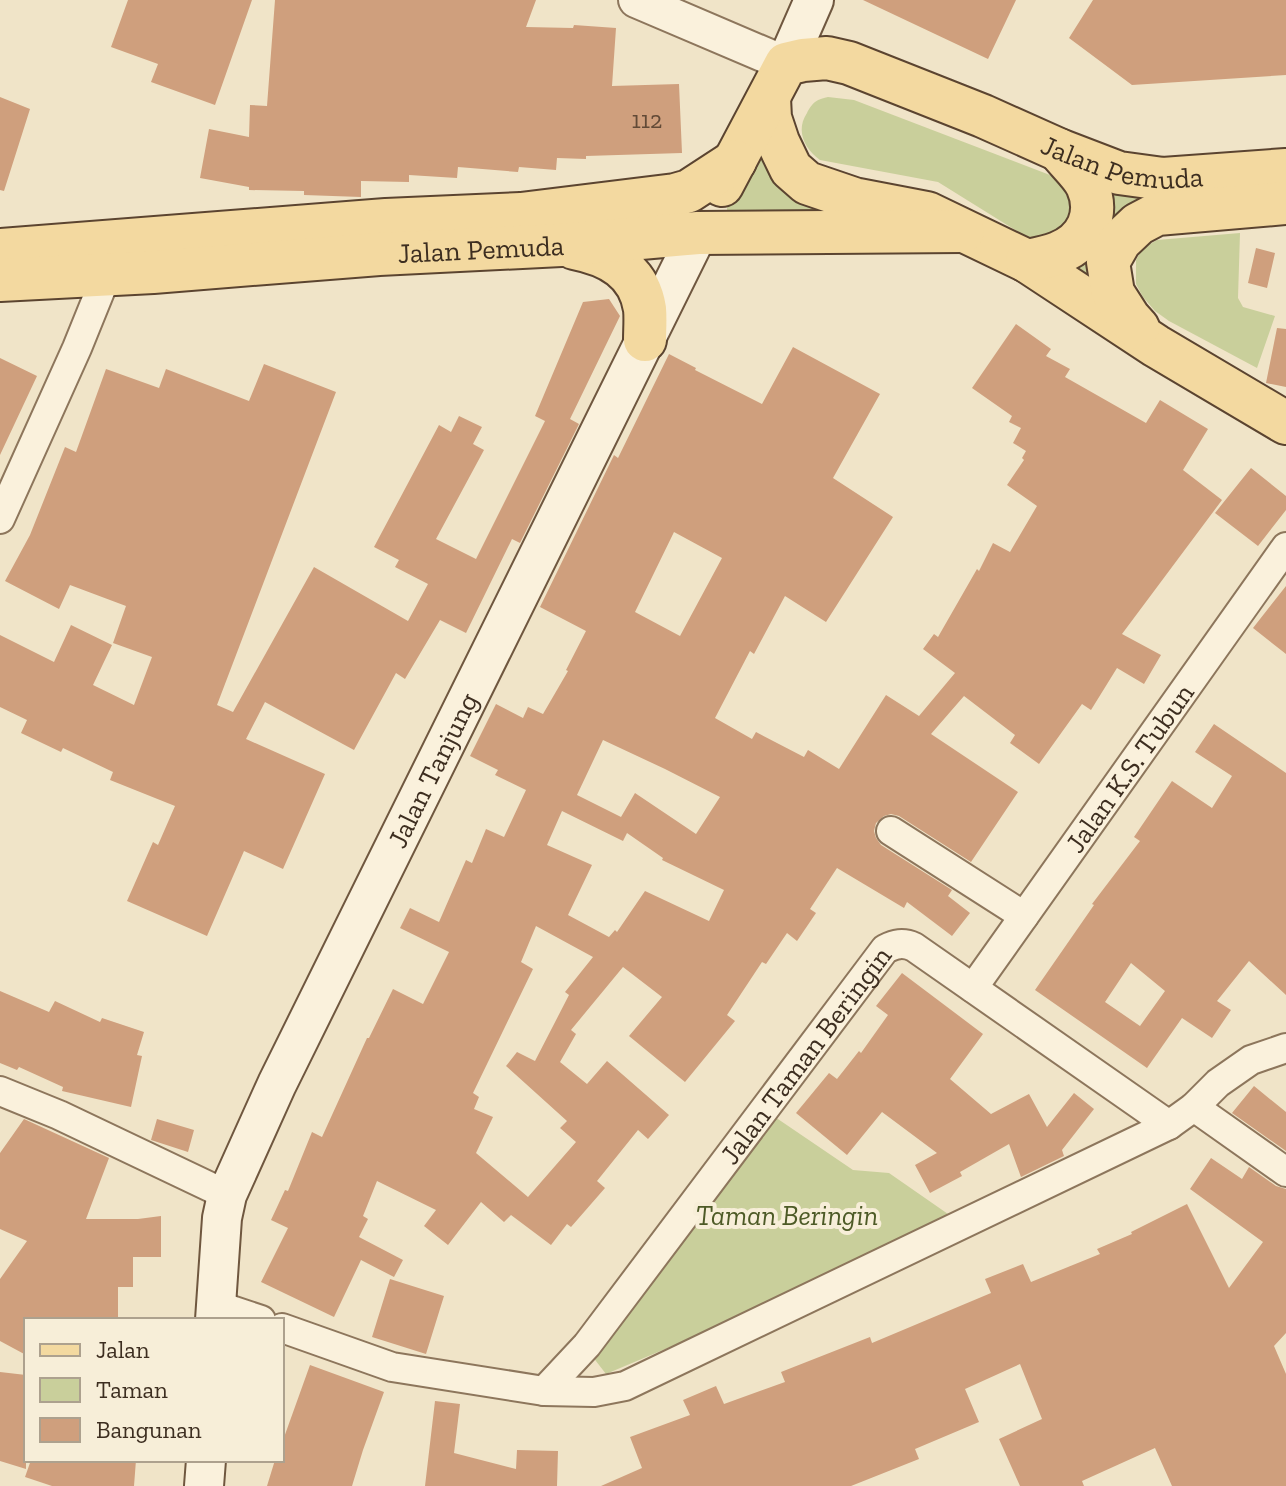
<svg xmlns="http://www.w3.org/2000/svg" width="1286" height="1486" font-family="'Zilla Slab',serif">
	<rect width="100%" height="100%" fill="#f0e4c8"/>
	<path fill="#c9cf9b" d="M828 97 854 100 1063 180 1075 197 1068 231 1033 241 938 182 820 160C805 149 795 131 807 113 808 110 813 103 815 102 819 99 824 98 828 97Z
		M756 150 855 213 727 214V208Z
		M1097 189 1123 196H1157L1103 288 1056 261Z
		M1240 233 1238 298 1243 307 1275 316 1257 368 1169 321 1155 311 1143 297 1136 284V260L1142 249 1157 240Z
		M772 1115 853 1170 889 1173 948 1214 807 1289 606 1374 589 1352Z"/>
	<path fill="#cf9f7d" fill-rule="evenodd" d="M128 0H252L215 105 151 82 158 64 111 47Z
		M275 0H536L526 27 573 28 574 25 616 28 612 86 679 84 682 153 586 156V159L557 158 556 170 519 167 518 172 458 167 457 178 409 175V182L361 181V197L304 195V191L249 190V187L200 178 209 129 249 137 250 105 267 106Z
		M863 0H1016L988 59Z
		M1093 0H1286V75L1132 85 1069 38Z
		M0 97 30 109 4 191 0 190Z
		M1256 248 1275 253 1267 288 1248 283Z
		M609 299 620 316 570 419 579 424 520 543 512 539 466 633 440 620 405 679 396 673 354 750 265 702 246 739 325 774 283 869 244 851 207 936 127 901 153 842 158 845 175 806 110 780 113 772 63 748 61 752 21 733 27 720 0 707V635L54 662 71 625 112 645 93 685 134 705 152 657 113 643 126 606 70 585 59 609 5 581 30 535 65 447 76 452 106 369 159 388 166 369 249 401 264 364 336 392 217 705 233 712 314 567 408 621 428 584 395 567 399 560 374 547 439 425 451 432 459 416 482 427 473 444 484 450 436 539 476 559 545 421 535 416 583 302Z
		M1016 324 1051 349 1046 356 1070 369 1065 377 1146 423 1160 400 1208 429 1183 470 1222 500 1122 634 1161 655 1144 684 1117 668 1091 710 1082 704 1039 764 1010 743 1015 735 964 696 931 734 1018 792 971 862 899 816 891 814 884 816 876 823 874 831 876 838 881 845 952 890 948 896 970 913 952 936 907 902 904 908 837 868 810 909 816 913 797 941 787 933 766 964 762 962 727 1015 735 1021 685 1082 629 1036 662 997 623 967 571 1030 576 1034 560 1062 587 1084 607 1061 669 1115 648 1139 638 1130 597 1181 605 1188 571 1227 567 1224 551 1245 511 1215 504 1222 481 1202 448 1245 424 1226 436 1210 377 1181 363 1216 368 1219 359 1237 403 1260 394 1277 361 1260 334 1317 261 1282 288 1228 271 1220 285 1190 288 1191 312 1132 322 1137 367 1038H369L393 989 423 1004 449 952 400 928 410 908 439 922 466 860 472 863 486 829 504 837 526 790 495 775 498 770 470 756 496 704 523 718 528 707 543 714 568 671 566 670 586 631 540 607 614 455 618 458 669 354 696 368 695 370 762 404 793 347 880 394 833 478 893 517 826 622 785 596 754 654 750 651 715 718 752 739 756 732 804 757 808 750 839 769 886 695 919 716 955 673 923 649 934 634 938 637 977 569 979 571 993 543 1010 552 1037 506 1007 485 1024 460 1022 458 1026 451 1013 443 1021 428 1009 422 1012 416 972 388ZM674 532 722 558 680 636 635 612ZM603 740 665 769 720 797 696 834 635 793 621 817 577 795ZM562 811 623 841 627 833 663 858 662 860 724 890 709 921 645 891 617 932 615 930 609 937 568 915 592 865 547 845ZM536 926 593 957 565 992 569 995 535 1061 517 1052 506 1066 567 1121 560 1128 576 1142 528 1197 476 1153 493 1117 474 1109 479 1097 473 1093 533 969 521 962Z
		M1277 328 1286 329V387L1266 383Z
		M0 358 37 376 0 455Z
		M1251 468 1286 496V510L1258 546 1215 513Z
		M1286 586V654L1253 628Z
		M1214 724 1286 773V995L1249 961 1217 1001 1231 1010 1212 1038 1182 1018 1147 1068 1035 990 1094 905 1092 904 1140 841 1134 837 1172 781 1212 808 1232 776 1195 752ZM1131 963 1165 991 1140 1026 1105 1002Z
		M902 973 983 1034 950 1079 991 1114 1029 1094 1047 1127 1074 1093 1094 1109 1062 1150 1064 1156 1021 1177 1009 1144 960 1172 962 1176 930 1193 915 1165 937 1153 882 1112 847 1155 796 1113 829 1073 837 1079 859 1051 861 1053 888 1015 876 1006Z
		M0 991 49 1012 55 1001 100 1022 102 1018 144 1032 137 1055 142 1056 131 1107 62 1091 63 1087 19 1067 17 1070 0 1063Z
		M1254 1086 1286 1112V1151L1232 1113Z
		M24 1119 109 1158 86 1219H138L161 1216V1257H133V1287H118V1320H26V1355L0 1341V1279L27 1241 0 1229V1153Z
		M157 1119 194 1130 188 1152 151 1140Z
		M1211 1158 1242 1179 1249 1167 1276 1186 1286 1189V1333L1274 1346 1286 1374V1486H1172L1155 1448 1082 1481 1084 1486H1020L999 1439 1042 1419 1020 1364 965 1389 979 1422 915 1449 919 1459 851 1486H601L642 1468 630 1437 690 1415 683 1400 716 1386 724 1404 785 1382 781 1372 870 1337 872 1343 991 1293 985 1279 1023 1264 1031 1282 1100 1254 1097 1249 1132 1234 1131 1232 1187 1204 1229 1288 1263 1242 1190 1189Z
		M390 1279 444 1296 426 1354 372 1337Z
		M310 1365 384 1392 363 1450 352 1486H267L275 1460H282V1443Z
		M0 1372 26 1375V1469L0 1461Z
		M435 1401 460 1404 454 1453 516 1469 517 1450 558 1451 557 1486H425Z
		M31 1460H136L134 1486H52L25 1477Z"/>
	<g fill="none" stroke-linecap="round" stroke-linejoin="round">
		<defs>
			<g id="minor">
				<path d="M0 519 77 348 107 274 109 261"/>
				<path d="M891 831 1024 916"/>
				<path id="s1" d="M973 988 1286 547"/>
				<path d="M0 1091 59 1115 227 1195"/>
				<path d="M1194 1107 1286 1172"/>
				<path d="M216 1305 261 1320"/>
				<path d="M282 1328 392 1367 544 1391 594 1392 625 1386 1169 1125 1194 1107 1218 1083 1251 1060 1286 1048"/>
				<path id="s2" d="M544 1391 587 1345 885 949C895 944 903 942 914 947L1169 1125"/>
			</g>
			<path id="tertiary" d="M636 0 786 64"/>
			<g id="secondary">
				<path d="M786 64 814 0"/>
				<path id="s3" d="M215 1320 222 1218 227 1195 277 1084 698 233"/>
				<path d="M204 1486 206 1460"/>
			</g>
			<g id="primary">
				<path d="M769 98 770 118 778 142 791 169 807 183 854 199 927 213 1027 261 1156 346 1286 423"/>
				<path id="s4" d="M722 185 786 64 803 60 827 58 849 63 983 116 1059 150 1119 173 1163 179 1286 170"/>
				<path d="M574 248C609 255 639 270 645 309 646 319 645 330 645 340"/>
				<path d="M0 250 386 220 521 214 675 195 689 191 735 161"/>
				<path d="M1027 261C1037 259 1048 257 1058 253 1087 242 1100 214 1087 185 1081 173 1067 161 1059 150"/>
				<path id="s5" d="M0 280 153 272 379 254 561 245 698 233 963 231"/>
				<path d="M1138 328 1129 318 1113 293 1108 262 1120 241 1138 224 1157 214 1286 203"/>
			</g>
		</defs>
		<use href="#minor" stroke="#8d765c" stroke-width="32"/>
		<use href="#tertiary" stroke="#8d765c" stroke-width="38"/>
		<use href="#secondary" stroke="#6f573f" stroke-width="42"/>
		<use href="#primary" stroke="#5b4430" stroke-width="46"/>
		<use href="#minor" stroke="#faf1dc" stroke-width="28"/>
		<use href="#tertiary" stroke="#faf1dc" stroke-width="34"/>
		<use href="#secondary" stroke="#faf1dc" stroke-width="38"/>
		<use href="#primary" stroke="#f3d9a0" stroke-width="42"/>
	</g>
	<g text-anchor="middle" stroke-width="8" stroke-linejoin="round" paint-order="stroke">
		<g font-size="24" fill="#624a37">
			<text x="647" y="128">112</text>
		</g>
		<g font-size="28" fill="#3d2e20" stroke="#f7eed8">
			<text dy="10" stroke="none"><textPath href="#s4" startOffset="494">Jalan Pemuda</textPath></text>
			<text dy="10" stroke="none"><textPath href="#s5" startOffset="482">Jalan Pemuda</textPath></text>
			<text dy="10" stroke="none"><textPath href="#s1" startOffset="270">Jalan K.S. Tubun</textPath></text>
			<text dy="10" stroke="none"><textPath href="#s3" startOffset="598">Jalan Tanjung</textPath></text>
			<text dy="10" stroke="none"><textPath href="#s2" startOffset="426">Jalan Taman Beringin</textPath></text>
		</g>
		<g font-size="28" font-style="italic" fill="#4d5a26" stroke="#f7eed8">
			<text x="787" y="1225">Taman Beringin</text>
		</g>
	</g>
	<rect x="24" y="1318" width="260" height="144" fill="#f7eed8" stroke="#ada18e" stroke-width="2"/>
	<rect x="40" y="1344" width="40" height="12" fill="#f3d9a0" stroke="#ada18e" stroke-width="2"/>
	<text x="96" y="1358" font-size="24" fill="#3d2e20">Jalan</text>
	<rect x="40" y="1378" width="40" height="24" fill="#c9cf9b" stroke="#ada18e" stroke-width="2"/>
	<text x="96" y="1398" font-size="24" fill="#3d2e20">Taman</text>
	<rect x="40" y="1418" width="40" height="24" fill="#cf9f7d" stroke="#ada18e" stroke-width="2"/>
	<text x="96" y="1438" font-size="24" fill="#3d2e20">Bangunan</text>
</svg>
